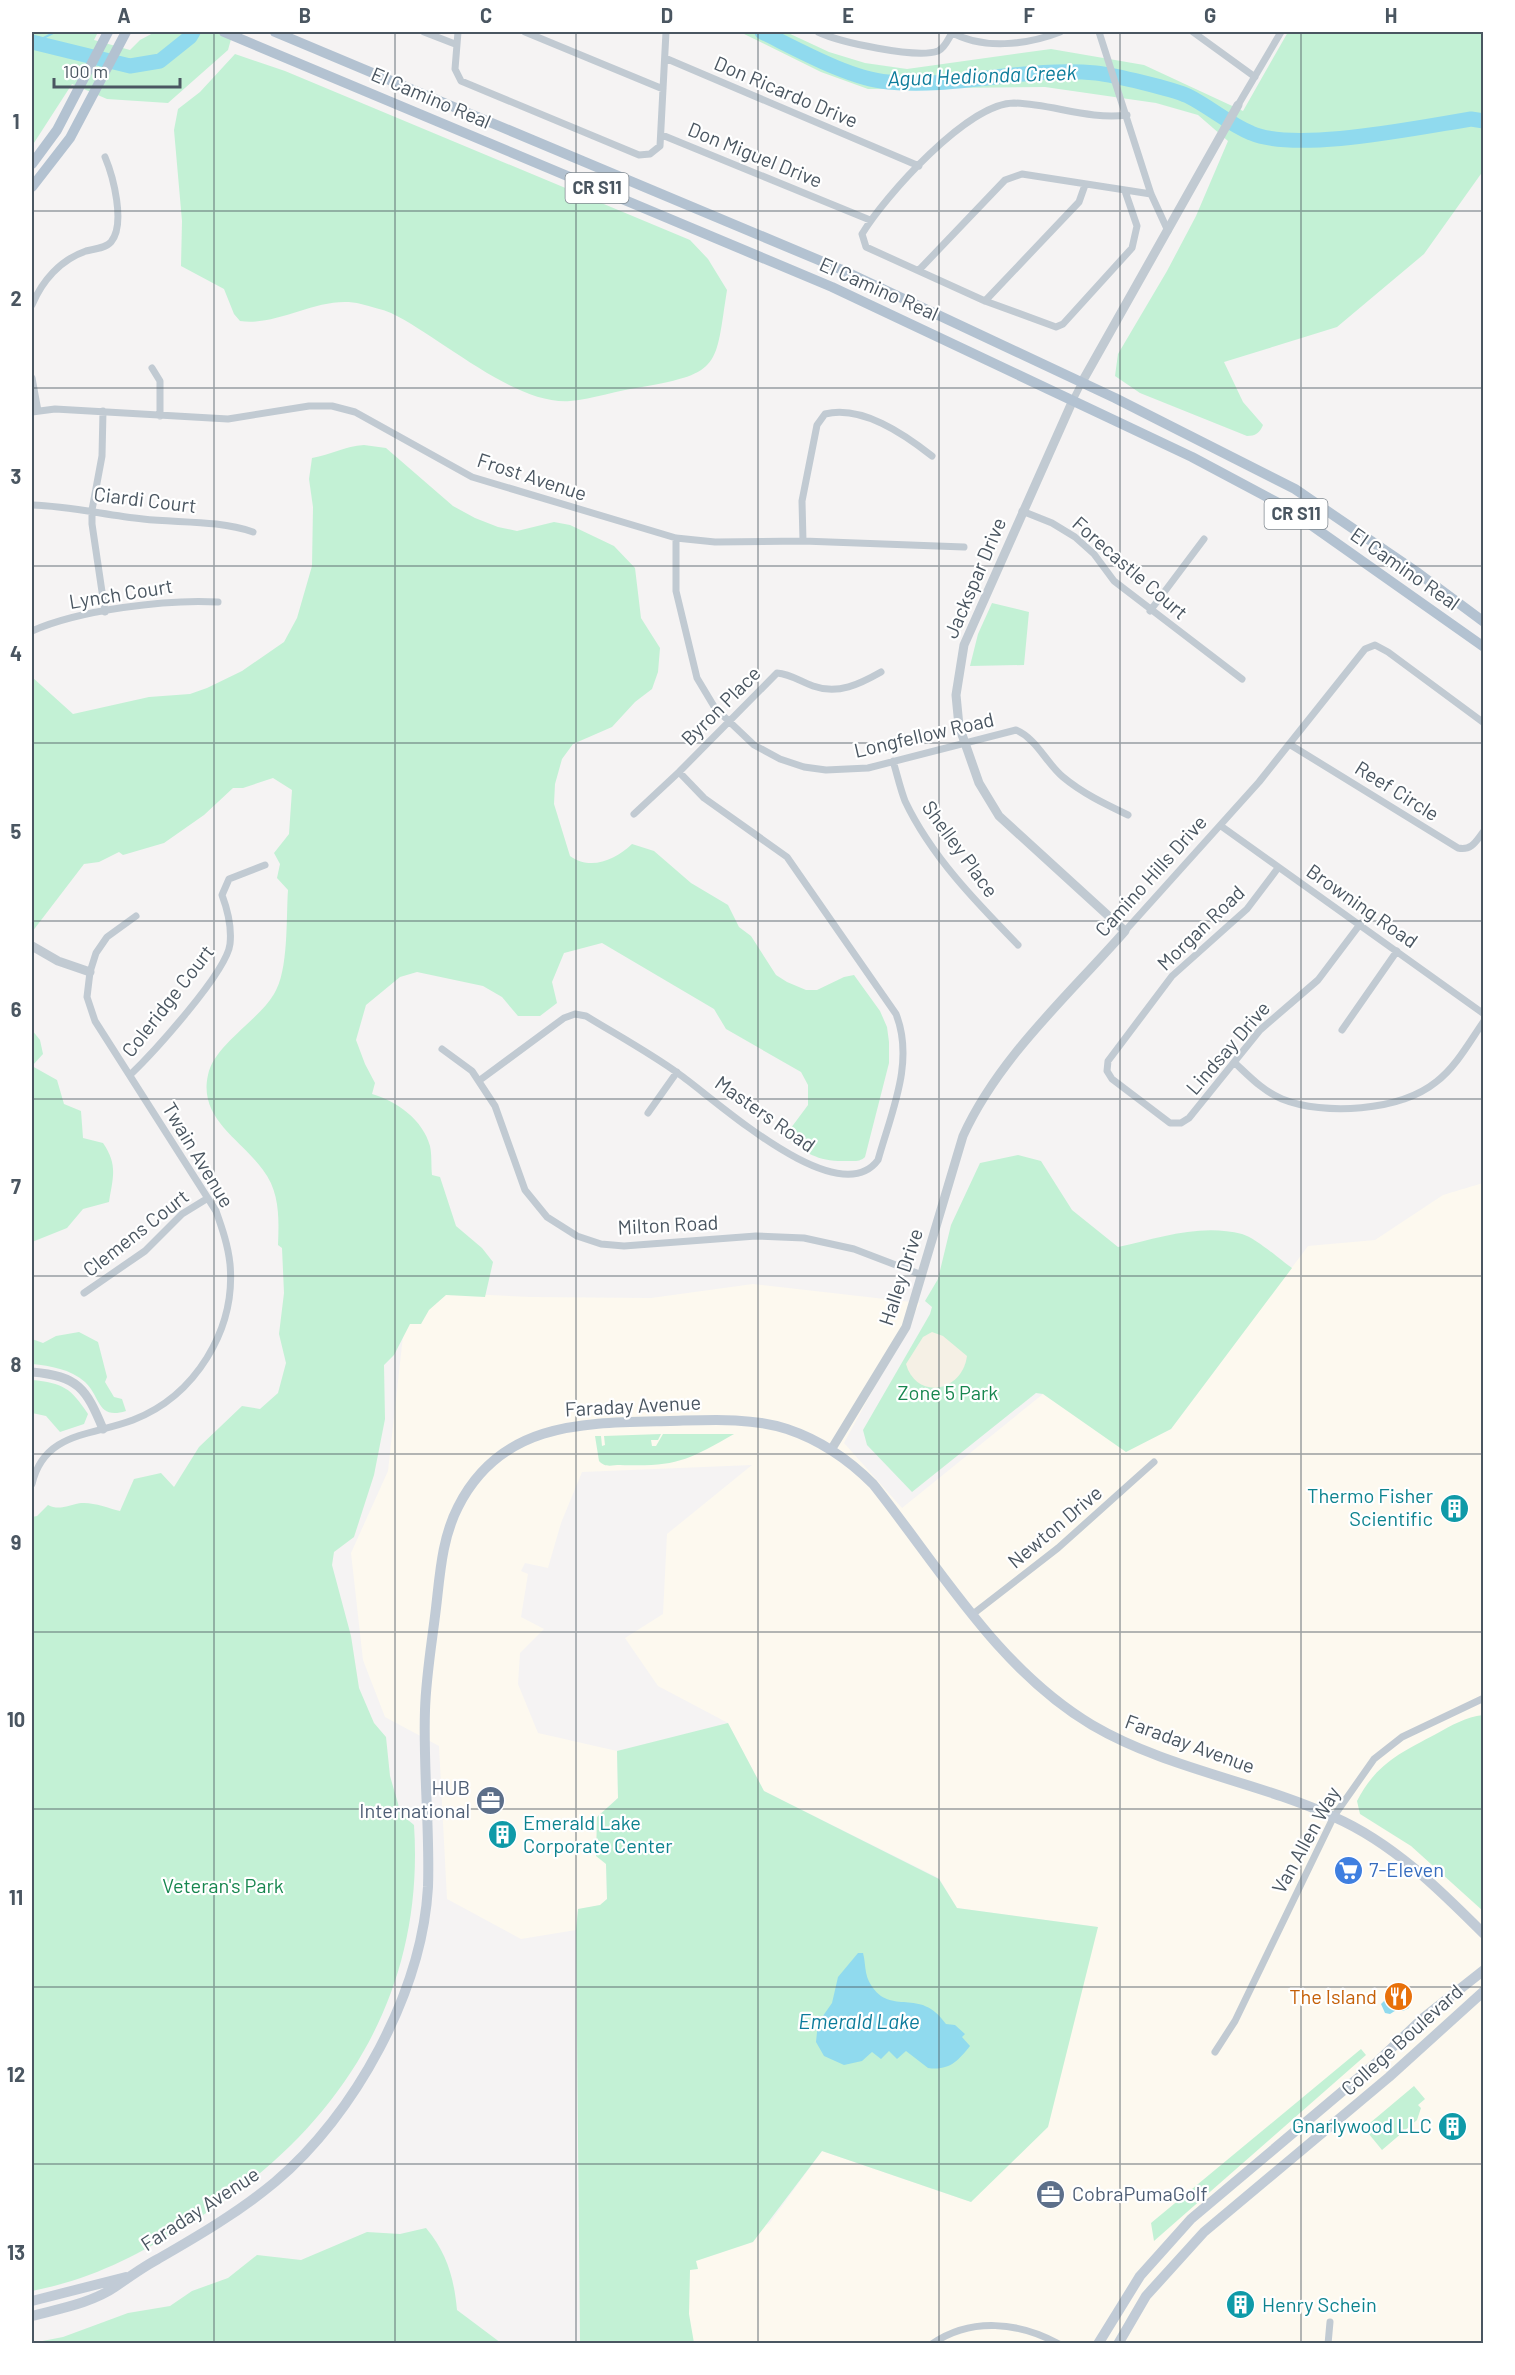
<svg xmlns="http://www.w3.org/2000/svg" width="1515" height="2375" font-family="Barlow,sans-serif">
	<rect width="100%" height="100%" fill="#f5f3f3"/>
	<path fill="#fdf9ef" d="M1483 1183V2343H672L665 2254 769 2224 822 2151 971 2202 1098 1927 957 1908 939 1878 764 1791 728 1723 658 1686 625 1638 663 1614 667 1534 752 1465 582 1472 561 1523 548 1568 525 1563 521 1571 528 1574 521 1617 544 1629 520 1653 518 1684 538 1733 617 1751 618 1798 597 1817 606 1864 607 1899 601 1905 578 1909 576 1930 521 1939 447 1899 439 1746 385 1717 363 1660 351 1553 388 1471 408 1291 530 1297 651 1298 753 1284 920 1303 844 1443 902 1508 1043 1394 1126 1451 1171 1429 1308 1246 1375 1240 1443 1195Z"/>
	<path fill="#c3f1d5" d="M32 32H98L94 40 130 50 140 40 155 32H233L228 50 168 103 107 99 72 84 32 146Z
		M740 32H786L829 52 865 63 907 69 1051 49 1144 65 1243 111 1288 32H1483V171L1424 254 1337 327 1224 362 1243 402 1263 425C1260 433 1255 436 1247 436L1140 393 1115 376 1118 354 1167 271 1196 216 1228 141 1198 115 1156 103 1045 87 868 89 821 72Z
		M235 54 285 71 690 240 708 259 727 290C715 366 722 373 642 387 618 390 593 399 570 401 514 405 441 337 391 313 382 309 371 307 361 304 320 294 280 327 240 321L234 314 224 289 181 266 182 221 174 130 178 109 200 92Z
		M364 445 386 448 453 506 475 518 498 527 517 531 554 522 570 525 614 546 635 568 641 618 660 648 658 672 652 689 635 702 612 727 573 744 562 759 555 784 554 804 570 856C591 871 615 860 632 844L654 851 691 883 728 905 739 927 751 936 776 975 787 982 806 990H817L844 977 854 975 880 1011 887 1027 889 1042V1063L865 1157C860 1162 854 1161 847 1161 820 1162 805 1154 785 1136L808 1105V1085L801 1072 726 1029 714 1009 602 943 564 953 552 982 557 1003 540 1016H518L502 997 483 986 417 972 400 977 366 1005 356 1040 365 1064 375 1083 372 1094C397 1101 423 1120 430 1146 432 1155 431 1166 432 1175L440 1177 456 1226 482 1248 493 1262 485 1297 446 1295 429 1310 421 1324H410L394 1355 384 1365 385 1419 374 1475 354 1537 334 1552 332 1565 351 1636 359 1688 374 1723 386 1737 390 1776 401 1814 414 1825C426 2005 329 2143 177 2231 128 2260 88 2280 32 2291V1517L37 1516 48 1505C59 1511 69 1505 81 1503 94 1502 108 1508 120 1511L134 1479 161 1473 174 1487 199 1447 242 1406 260 1409 278 1393 286 1363 279 1334 284 1293 282 1248 278 1245C279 1219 280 1192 263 1170 242 1140 198 1119 208 1075 214 1045 258 1021 274 994 289 971 286 917 288 890L277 878 280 864 274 853 289 834 292 790 273 778 243 788H233L204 815 164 843 123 855 119 852 99 862 84 864 32 932V677L73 714 149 697 190 694 207 688 242 671 284 642 297 618 312 566 313 507 309 479 312 458C331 455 345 446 364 445Z
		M992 603 1029 612 1024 665 970 666 978 634Z
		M32 1030 40 1040 43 1054 32 1066 57 1080 64 1104 81 1111 83 1138 103 1143C118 1165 113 1177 109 1202L83 1209 67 1228 32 1242Z
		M1018 1155 1041 1161 1072 1210 1118 1247C1158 1238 1201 1223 1242 1234 1256 1238 1279 1259 1292 1268L1171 1429 1126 1452 1043 1394 1036 1393 912 1492 867 1445 863 1430 930 1314 932 1307 925 1301 938 1279 951 1225 980 1163Z
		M79 1332 98 1342 107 1377 105 1382 114 1397 122 1399 126 1411C97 1420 101 1397 85 1382 70 1369 51 1366 32 1364V1339L43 1343 56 1336Z
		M32 1380C63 1383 71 1388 88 1414L84 1424 60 1432 46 1416 32 1413Z
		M661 1434 658 1440H651L652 1446H656L663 1434H734C687 1461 675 1467 620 1465 612 1465 605 1468 599 1461L595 1436H601L602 1446 605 1445 604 1436Z
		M1483 1715H1484L1483 1911 1411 1846 1360 1814 1357 1801C1376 1764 1400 1753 1436 1734 1452 1725 1466 1717 1483 1715Z
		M728 1723 764 1791 939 1879 957 1908 1098 1927 1048 2127 971 2202 822 2151 753 2242 696 2261 698 2269 690 2270 689 2314 694 2343 580 2344 576 1930 578 1909 600 1905 607 1899 606 1864 596 1856 597 1817 618 1798 617 1751Z
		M1361 2049 1366 2055 1154 2241 1151 2223Z
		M1414 2086 1425 2099 1418 2105 1421 2108 1417 2120 1382 2150 1364 2128Z
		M426 2228C447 2253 454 2278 457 2310L501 2343H32L63 2337 128 2313 170 2306 192 2291 228 2278 257 2255 301 2260 367 2232 400 2234Z"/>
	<path fill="#f5f0e5" d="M932 1332 943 1336 967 1356C962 1393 916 1400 906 1364L923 1337Z"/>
	<path fill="#90daee" d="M858 1953H863C866 1964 864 1974 871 1985 891 2017 920 1986 946 2024L955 2025 965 2034 962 2037 970 2046C958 2061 949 2071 928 2068L906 2051 897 2059 889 2051 881 2059 872 2052 862 2061 844 2065 824 2056 816 2042 818 2023 832 2003 838 1977Z
		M1388 1997 1397 2000 1406 1998 1410 2003 1409 2008 1403 2011 1398 2009 1390 2014 1385 2013 1381 2004Z"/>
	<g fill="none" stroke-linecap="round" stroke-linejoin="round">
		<path stroke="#90daee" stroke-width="2" d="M34 43 55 32"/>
		<path stroke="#90daee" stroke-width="15" d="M762 32C797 49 850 79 888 82 957 89 1026 66 1096 73 1114 75 1173 89 1188 96 1210 107 1229 124 1251 133 1296 153 1420 127 1471 119L1484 121
			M32 42 130 66 160 61 190 37 193 32"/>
		<path stroke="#c1cad2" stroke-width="7" d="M424 32 455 44
			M458 32 455 69 461 81 639 155 650 154 660 146 666 32
			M525 32 663 89
			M818 32C839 42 916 59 938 51 945 48 948 39 952 33
			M951 32C982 50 1027 45 1060 32
			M1099 32 1151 194 1168 231
			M1193 32 1255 77
			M665 58 919 166
			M1238 105 1281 32
			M662 135 870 220
			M1125 191 1137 226 1132 248 1063 324 1056 327 985 301 866 247 862 234C885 196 968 103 1014 103 1052 104 1089 120 1127 115
			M919 270 1005 180 1022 174 1151 194
			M985 301 1079 202 1085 185
			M32 305C42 281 60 260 86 251 94 249 106 248 111 242 126 224 113 176 105 157
			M152 368 160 381V416
			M32 378 38 411
			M1073 400 1082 382
			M103 411 102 456 92 510V524L105 612
			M32 412 55 409 228 419 309 406H332L355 412 472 477 676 538 715 542 803 541 964 547
			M32 505C69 506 105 515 143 519 179 523 218 520 253 532
			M1022 511 1052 523 1075 537 1094 554 1114 581 1242 679
			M676 538V591L697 678 715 708 754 745 780 759 804 767 826 770 868 768 1016 730C1037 739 1046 763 1063 777 1082 793 1105 804 1128 815
			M803 541 802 501 817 425 825 414C862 405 904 434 932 456
			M1150 611 1204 539
			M32 631C79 610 166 599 218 602
			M1289 744 1458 848C1472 851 1476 841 1484 831
			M893 761C897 774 900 788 905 801 931 856 976 902 1018 945
			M634 814 679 772 777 673C791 674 801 682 813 686 838 695 860 684 881 672
			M1221 826 1484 1014
			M1278 868 1247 909 1172 976 1108 1061 1107 1071 1112 1079 1170 1123H1181L1189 1118 1260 1030 1318 980 1361 923
			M1125 931 1259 782 1365 649 1375 645 1388 652 1484 723
			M1342 1030 1397 951
			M442 1049 472 1071 495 1106 525 1190 547 1217 577 1236 601 1244 624 1246 756 1236 804 1238 854 1249 922 1275
			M1235 1063C1250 1077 1263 1091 1282 1099 1324 1116 1400 1111 1436 1082 1456 1067 1470 1041 1484 1021
			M130 1075C152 1054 227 972 230 944 232 926 228 911 222 895L229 879 265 865
			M480 1080 564 1018 575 1014 586 1016C617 1035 650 1053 679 1074 715 1099 838 1214 878 1160 891 1113 915 1062 896 1014L787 857 704 798 679 772
			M648 1113 677 1072
			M84 1293 145 1251 182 1214 208 1198
			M32 1484C44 1432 91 1436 133 1420 195 1396 236 1330 230 1264 228 1245 222 1228 216 1211L95 1021 87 997 90 972 96 953 107 937 136 916
			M973 1614 1058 1548 1154 1462
			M1215 2052 1235 2021 1334 1816 1374 1759 1402 1737 1484 1698
			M932 2344C971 2317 1019 2322 1059 2344
			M1328 2344 1330 2322"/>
		<path stroke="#c1cad2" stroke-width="9" d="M1082 382 1238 105
			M32 946 58 961 90 972
			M32 1372C78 1376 86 1388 103 1429
			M831 1450 906 1327 963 1136C999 1057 1068 996 1125 931L999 816 979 783 959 726 956 695 964 645 1073 400"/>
		<path stroke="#c1cbd6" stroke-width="10" d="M32 2301 126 2277
			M32 2316C58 2309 92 2303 115 2287 129 2277 143 2267 158 2259 198 2236 239 2212 275 2182 355 2115 422 1992 428 1887 430 1828 423 1769 425 1710 426 1676 432 1642 436 1608 440 1574 442 1538 458 1507 502 1420 586 1423 670 1421 708 1420 750 1417 787 1429 820 1440 849 1460 873 1484 940 1568 998 1669 1092 1725 1167 1769 1256 1781 1334 1817 1393 1843 1439 1889 1484 1934
			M1098 2344 1140 2276 1191 2219 1376 2063 1422 2019 1484 1970
			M1118 2344 1146 2296 1204 2232 1389 2077 1484 1991"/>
		<path stroke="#b3c2d1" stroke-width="10" d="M224 32 832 287 1192 457 1284 506 1484 647
			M275 32 840 269 1115 398 1295 489 1418 573 1484 622
			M32 164 57 130 108 32
			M32 187 70 138 126 32"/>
	</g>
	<path fill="none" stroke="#4a5661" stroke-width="1.5" stroke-opacity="0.55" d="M214 32V2344M395 32V2344M576 32V2344M758 32V2344M939 32V2344M1120 32V2344M1301 32V2344M32 211H1484M32 388H1484M32 566H1484M32 743H1484M32 921H1484M32 1099H1484M32 1276H1484M32 1454H1484M32 1632H1484M32 1809H1484M32 1987H1484M32 2164H1484"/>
	<defs>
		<symbol id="building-disc" viewBox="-11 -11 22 22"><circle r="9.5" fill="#0f9aa8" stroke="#fff"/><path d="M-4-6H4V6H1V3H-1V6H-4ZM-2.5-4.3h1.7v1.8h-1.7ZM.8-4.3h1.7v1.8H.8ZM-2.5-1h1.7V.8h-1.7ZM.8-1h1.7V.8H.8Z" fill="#fff"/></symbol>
		<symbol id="office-disc" viewBox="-11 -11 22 22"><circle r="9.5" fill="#5c6f8a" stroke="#fff"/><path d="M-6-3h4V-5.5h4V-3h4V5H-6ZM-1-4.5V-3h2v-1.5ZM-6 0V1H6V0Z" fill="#fff"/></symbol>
		<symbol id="supermarket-disc" viewBox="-11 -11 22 22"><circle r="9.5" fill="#3f7fe0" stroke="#fff"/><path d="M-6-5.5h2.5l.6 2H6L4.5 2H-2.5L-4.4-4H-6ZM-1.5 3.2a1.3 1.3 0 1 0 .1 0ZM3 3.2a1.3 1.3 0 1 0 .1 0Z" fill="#fff"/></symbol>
		<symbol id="restaurant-disc" viewBox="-11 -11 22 22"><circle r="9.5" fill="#e8710a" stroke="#fff"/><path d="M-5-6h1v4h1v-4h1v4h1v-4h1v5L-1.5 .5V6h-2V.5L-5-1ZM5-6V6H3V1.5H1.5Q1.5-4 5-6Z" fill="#fff"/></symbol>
	</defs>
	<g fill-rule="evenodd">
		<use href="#building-disc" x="1438" y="1492" width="33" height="33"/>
		<use href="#office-disc" x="474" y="1784" width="33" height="33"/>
		<use href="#building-disc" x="486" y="1818" width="33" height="33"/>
		<use href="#supermarket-disc" x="1332" y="1854" width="33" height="33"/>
		<use href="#restaurant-disc" x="1382" y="1980" width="33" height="33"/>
		<use href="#building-disc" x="1436" y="2110" width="33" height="33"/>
		<use href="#office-disc" x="1034" y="2178" width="33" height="33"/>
		<use href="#building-disc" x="1224" y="2288" width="33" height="33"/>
	</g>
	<g text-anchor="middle" stroke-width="4.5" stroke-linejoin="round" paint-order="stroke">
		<g fill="#fff" stroke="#808990" stroke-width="1.5">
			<rect x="565.5" y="173" width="63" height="30" rx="4.5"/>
			<rect x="1264.5" y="499" width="63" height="30" rx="4.5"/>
		</g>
		<g font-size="18" font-weight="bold" fill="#4a5661">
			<text x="597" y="194">CR S11</text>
			<text x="1296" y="520">CR S11</text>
		</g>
		<g font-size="20" fill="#4a5661" stroke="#fff">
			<text transform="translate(786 92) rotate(23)" y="7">Don Ricardo Drive</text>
			<text transform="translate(431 98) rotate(23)" y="7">El Camino Real</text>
			<text transform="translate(755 155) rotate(22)" y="7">Don Miguel Drive</text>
			<text transform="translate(879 289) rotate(24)" y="7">El Camino Real</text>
			<text transform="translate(532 477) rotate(18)" y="7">Frost Avenue</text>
			<text transform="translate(145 500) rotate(7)" y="7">Ciardi Court</text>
			<text transform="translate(1130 568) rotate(41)" y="7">Forecastle Court</text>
			<text transform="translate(1405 569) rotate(35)" y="7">El Camino Real</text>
			<text transform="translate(975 578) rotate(-67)" y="7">Jackspar Drive</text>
			<text transform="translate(121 594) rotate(-9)" y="7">Lynch Court</text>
			<text transform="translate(721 706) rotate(-45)" y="7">Byron Place</text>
			<text transform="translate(924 735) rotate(-13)" y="7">Longfellow Road</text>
			<text transform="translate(1397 791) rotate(32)" y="7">Reef Circle</text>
			<text transform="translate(960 849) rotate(54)" y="7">Shelley Place</text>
			<text transform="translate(1151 876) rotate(-48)" y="7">Camino Hills Drive</text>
			<text transform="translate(1362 906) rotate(35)" y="7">Browning Road</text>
			<text transform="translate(1201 928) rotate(-44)" y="7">Morgan Road</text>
			<text transform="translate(168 1001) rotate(-52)" y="7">Coleridge Court</text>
			<text transform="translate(1228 1048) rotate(-49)" y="7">Lindsay Drive</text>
			<text transform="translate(765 1114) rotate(35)" y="7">Masters Road</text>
			<text transform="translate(198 1155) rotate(59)" y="7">Twain Avenue</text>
			<text transform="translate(668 1225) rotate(-3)" y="7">Milton Road</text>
			<text transform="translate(136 1233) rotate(-38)" y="7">Clemens Court</text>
			<text transform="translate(901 1277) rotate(-72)" y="7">Halley Drive</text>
			<text transform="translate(633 1406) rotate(-3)" y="7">Faraday Avenue</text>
			<text transform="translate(1055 1527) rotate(-40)" y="7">Newton Drive</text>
			<text transform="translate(1190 1744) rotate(20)" y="7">Faraday Avenue</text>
			<text transform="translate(1306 1840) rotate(-61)" y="7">Van Allen Way</text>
			<text transform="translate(1402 2040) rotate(-42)" y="7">College Boulevard</text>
			<text transform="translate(200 2209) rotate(-33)" y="7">Faraday Avenue</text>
		</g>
		<g font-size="20" fill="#17864f" stroke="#fff">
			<text x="948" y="1400">Zone 5 Park</text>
			<text x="223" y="1893">Veteran's Park</text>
		</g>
		<g font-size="20" fill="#0d838f" stroke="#fff" text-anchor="end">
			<text x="1433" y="1503">Thermo Fisher<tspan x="1433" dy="23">Scientific</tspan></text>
			<text x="523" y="1830" text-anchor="start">Emerald Lake<tspan x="523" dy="23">Corporate Center</tspan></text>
			<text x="1432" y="2133">Gnarlywood LLC</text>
			<text x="1262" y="2312" text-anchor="start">Henry Schein</text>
		</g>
		<g font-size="20" fill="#4e5e75" stroke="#fff" text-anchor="end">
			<text x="470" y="1795">HUB<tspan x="470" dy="23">International</tspan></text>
			<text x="1072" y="2201" text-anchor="start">CobraPumaGolf</text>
		</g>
		<g font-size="20" fill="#366cbe" stroke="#fff" text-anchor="start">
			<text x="1369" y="1877">7-Eleven</text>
		</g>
		<g font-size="20" fill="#c56008" stroke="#fff" text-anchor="end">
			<text x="1377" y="2004">The Island</text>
		</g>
		<g font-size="21" font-style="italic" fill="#0c7c9b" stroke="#fff">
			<text transform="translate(982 76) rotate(-2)" y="7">Agua Hedionda Creek</text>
			<text x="859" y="2029">Emerald Lake</text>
		</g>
	</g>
	<rect width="1515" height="2375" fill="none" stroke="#ffffff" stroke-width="66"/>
	<path d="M54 78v9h126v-9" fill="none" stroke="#4a5661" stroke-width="3"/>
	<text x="63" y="78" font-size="18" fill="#4a5661" stroke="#ffffff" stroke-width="4.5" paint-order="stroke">100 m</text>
	<rect x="33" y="33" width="1449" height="2309" fill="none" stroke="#4a5661" stroke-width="2"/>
	<g font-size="20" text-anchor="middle" font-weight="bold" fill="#4a5661">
		<text x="124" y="23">A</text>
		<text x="305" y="23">B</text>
		<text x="486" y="23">C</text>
		<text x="667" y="23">D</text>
		<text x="848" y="23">E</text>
		<text x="1029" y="23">F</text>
		<text x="1210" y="23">G</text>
		<text x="1391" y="23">H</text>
		<text x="16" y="129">1</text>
		<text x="16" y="306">2</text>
		<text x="16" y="484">3</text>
		<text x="16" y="661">4</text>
		<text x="16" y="839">5</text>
		<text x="16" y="1017">6</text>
		<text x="16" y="1194">7</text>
		<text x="16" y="1372">8</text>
		<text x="16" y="1550">9</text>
		<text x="16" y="1727">10</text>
		<text x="16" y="1905">11</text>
		<text x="16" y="2082">12</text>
		<text x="16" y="2260">13</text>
	</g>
</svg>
